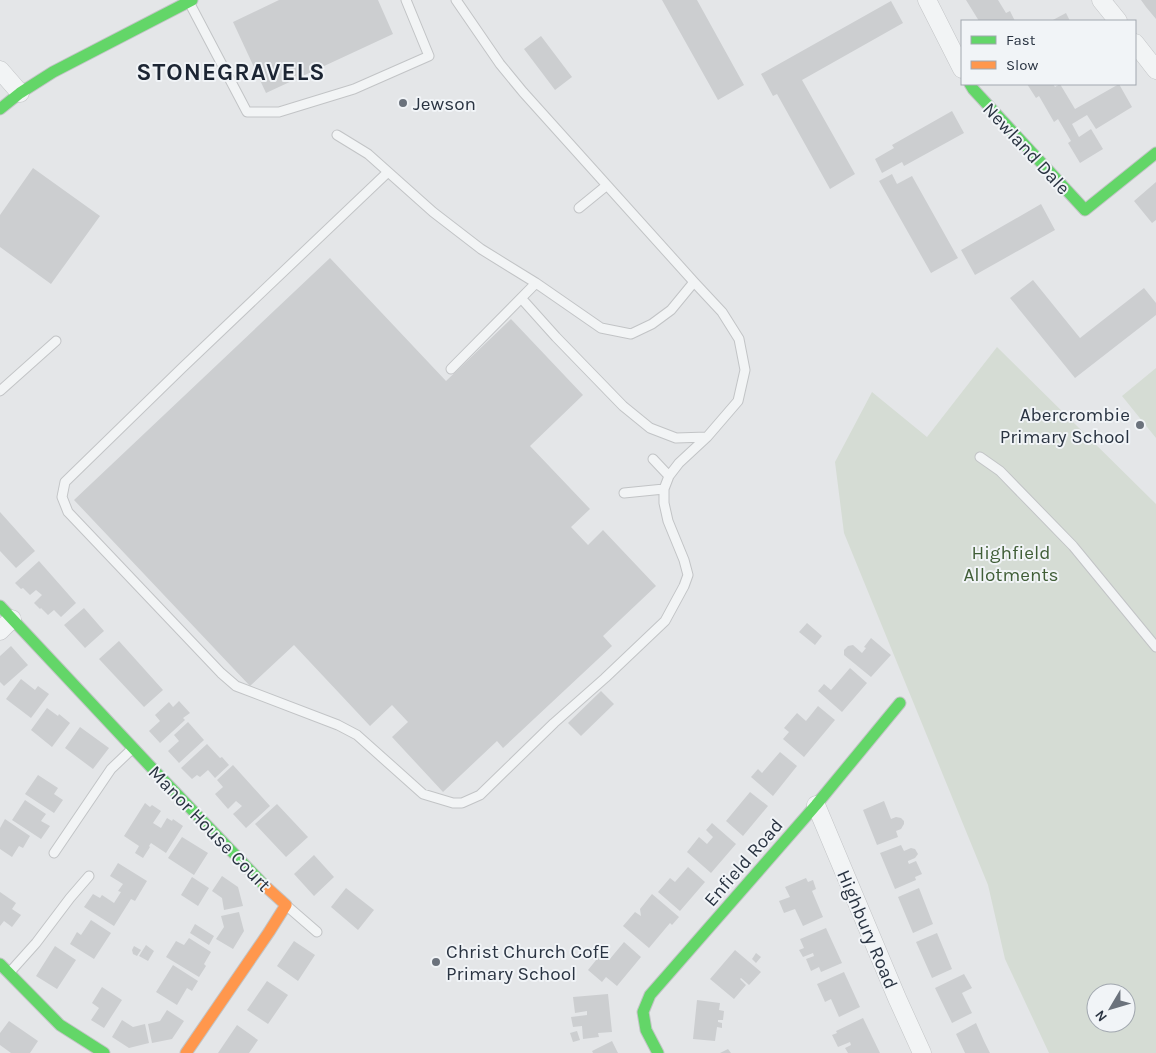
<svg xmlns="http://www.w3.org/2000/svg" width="1156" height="1053" font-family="Karla,sans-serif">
	<rect width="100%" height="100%" fill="#e4e6e8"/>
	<path fill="#d5dcd4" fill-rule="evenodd" d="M997 347 1156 504V1053H1049L1005 959 988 885 844 533 835 462 872 392 927 437ZM1096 993H1126V1023H1096Z
		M1156 368V438L1122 396Z"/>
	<path fill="#ccced0" d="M279 0H378L393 34 266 93 233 22Z
		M662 0H697L744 85 718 100Z
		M966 0H998L1006 13 1010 11 1015 21H979Z
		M1141 0H1156V19L1146 7Z
		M891 1 903 23 802 80 855 174 830 189 777 94 773 96 761 74Z
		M1066 13 1070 21H1051Z
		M541 36 572 77 555 90 524 49Z
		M1027 84H1053L1055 87 1060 84 1075 109 1119 84 1132 107 1096 129 1087 115 1072 124 1079 137 1091 129 1103 149 1080 163 1068 143 1071 141 1058 119 1054 122 1039 96 1036 98Z
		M952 111 964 133 904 166 902 162 882 173 875 159 894 148 892 145Z
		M33 168 100 216 51 284 0 247V215Z
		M892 174 897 184 912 176 958 258 931 273 879 181Z
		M1156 182V220L1152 223 1134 201Z
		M1041 204 1055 230 975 275 961 250Z
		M330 258 446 381 511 319 583 395 530 446 590 509 571 527 588 545 603 530 656 586 603 636 612 646 503 748 497 741 443 792 392 737 408 722 392 705 370 726 294 645 250 686 74 500Z
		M1033 280 1080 338 1144 288 1156 303V315L1075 378 1010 298Z
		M0 512 35 551 16 568 0 551Z
		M39 561 76 603 61 617 54 610 48 615 41 608 40 609 34 603 42 595 36 590 30 595 23 588 21 589 15 583Z
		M84 608 104 631 85 648 64 625Z
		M807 623 822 636 815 645 799 632Z
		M871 638 891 655 871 677 844 655V650L848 646 853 645 862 653 866 648 864 647Z
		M119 641 163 690 144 707 99 659Z
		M11 646 28 665 4 686 0 682V656Z
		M850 668 867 683 842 712 818 691 824 684 831 690Z
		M21 679 35 690 38 686 49 694 31 718 6 699Z
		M601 691 614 704 581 736 568 723Z
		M179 701 190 713 183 718 185 720 160 743 149 731 160 721 155 715 169 702 173 707Z
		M818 706 835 720 804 757 783 739 789 732 784 728 797 713 806 721Z
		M47 708 58 716 59 714 70 723 52 747 31 730Z
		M188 722 204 740 179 763 168 751 179 741 174 735Z
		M80 727 109 748 93 769 65 748Z
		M207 744 220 758 222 757 229 765 215 778 208 770 200 777 197 775 192 779 181 768Z
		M780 752 797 766 773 796 751 777 758 769 762 773Z
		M233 765 270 806 246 828 233 814 242 806 236 801 228 809 215 794 223 787 217 780Z
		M38 775 58 788 54 794 63 800 54 813 25 794Z
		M750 792 768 806 743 836 726 821Z
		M25 800 46 814 41 821 50 826 41 839 12 820Z
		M884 801 891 819 896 817 901 818 904 821V824L901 829 896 831 898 837 877 845 863 810Z
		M145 803 150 807 152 805 161 811 153 823 161 828 167 818 172 821 173 819 183 826 166 853 151 843 149 846 150 847 143 858 135 853 139 846 124 836Z
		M277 804 308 837 286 857 255 824Z
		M5 819 30 836 23 848 19 846 12 857 0 849V828Z
		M712 823 736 844 711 873 687 852 699 837 707 844 713 837 706 830Z
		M182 837 208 853 194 875 168 858Z
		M901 845 904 851 911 848 915 849 918 854 915 858 908 861V862L909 864 916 861 922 874 915 877 916 880 895 889 880 853Z
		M314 855 334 877 314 896 294 874Z
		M118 863 147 881 135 901 131 899 114 926 84 907 93 894 100 898 102 895 114 903 121 892 118 891 123 884 110 876Z
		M688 867 705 882 680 911 658 892 670 878 675 882Z
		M222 876 238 887 243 906 224 910 222 898 212 891Z
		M192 877 209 888 198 906 181 895Z
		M806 878 808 882 813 880 816 889 812 891 823 917 803 926 795 909 784 913 779 901 790 897 785 887Z
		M346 888 374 910 358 930 331 907Z
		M919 888 933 924 913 933 898 897Z
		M0 892 16 903 12 909 21 915 12 927 4 921 0 926Z
		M652 894 679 917 672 925 670 923 649 948 623 926 635 912 641 916 640 909Z
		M239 912 244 931 233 949 216 939 224 927 221 916Z
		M91 920 111 933 94 959 70 944 77 932 81 935Z
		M195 924 214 936 209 945 190 933Z
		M826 928 842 963 821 972 819 967 811 971 806 959 814 956 813 953 803 957 799 950 804 948 800 939Z
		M937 933 952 969 932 978 916 942Z
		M189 938 211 952 204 964 206 966 199 977 166 957 176 941 184 945Z
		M294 941 315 955 298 981 277 966Z
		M624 942 641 957 617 986 606 977 602 982 588 970 601 954 609 960Z
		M146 945 154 951 148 961 139 956Z
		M55 946 76 960 57 989 36 976Z
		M134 946 141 950 137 956 133 954 132 950Z
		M735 950 761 972 749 985 741 978 740 979 746 985 734 999 710 979Z
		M756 953 761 957 756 963 752 959Z
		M173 965 198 981 192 991 187 988 177 1005 156 992Z
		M844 972 860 1007 839 1017 831 999 825 1002 817 984Z
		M964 974 972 988 962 993 972 1013 952 1023 935 988Z
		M267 981 288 995 268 1024 247 1010Z
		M102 987 122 1000 104 1028 91 1020 99 1008 92 1003Z
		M608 994 612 1032 598 1033 599 1037 583 1039 582 1026 573 1027 571 1017 587 1015V1011L575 1013 573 997Z
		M697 1000 720 1003 719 1010 724 1011 723 1020H718V1022L722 1023V1028L717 1027 715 1041 693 1039Z
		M167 1010 184 1021 172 1039 152 1043 148 1024 160 1021Z
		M863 1018 880 1053H848L845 1048 851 1045 850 1042 838 1047 832 1035 837 1033 836 1031Z
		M122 1020 133 1027 145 1024 149 1043 129 1048 112 1037Z
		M9 1021 38 1041 30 1053H11L0 1045V1033Z
		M976 1023 984 1041 990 1053H965L956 1034Z
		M237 1025 258 1040 249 1053H218Z
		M577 1031 580 1040 573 1042 570 1033Z
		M612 1041 618 1053H593L592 1051Z
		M728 1049 731 1053H720Z"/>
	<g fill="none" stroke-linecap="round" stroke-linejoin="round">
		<defs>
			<path id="lane" d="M189 2 247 112H279L354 89 429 56 406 0
				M337 135 368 154 433 212 481 249 536 283 601 328 631 334 652 324 671 310 694 282
				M388 172 182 368 65 482 62 497 68 512 221 673 236 686 338 725 357 735 423 794 453 803H462L480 795 554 723 605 678 665 621 684 586 688 575 684 560 668 521 664 503V489L669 476 679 463 707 437 738 401 745 370 739 339 722 312 694 282 523 92 500 64 456 0
				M579 208 606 186
				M521 298 556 337 623 406 650 428 676 438 707 437
				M451 369 536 283
				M0 391 56 341
				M980 457 1000 471 1073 546 1156 647
				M653 459 669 476
				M624 493 664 489
				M54 853 111 769 132 749
				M287 906 317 932
				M10 972 36 943 70 898 89 876"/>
			<path id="street" d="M927 0 962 69
				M1101 0 1118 21
				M1135 43 1156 70
				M0 70 20 93
				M0 631 12 619
				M816 805 897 998 922 1053"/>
			<path id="fast" d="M970 84 973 89 1085 210 1156 153
				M0 109 20 93 53 72 192 0
				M0 606 150 766 265 886
				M0 964 60 1025 104 1053
				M658 1053 646 1030 643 1012 650 995 816 805 900 703"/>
			<path id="slow" d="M186 1053 269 932 286 905 265 886"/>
		</defs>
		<use href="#lane" stroke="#c2c4c6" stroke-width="11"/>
		<use href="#street" stroke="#c2c4c6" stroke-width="19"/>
		<use href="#fast" stroke="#c2c4c6" stroke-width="13"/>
		<use href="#slow" stroke="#c2c4c6" stroke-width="13"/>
		<use href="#lane" stroke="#f2f4f5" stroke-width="9"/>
		<use href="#street" stroke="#f2f4f5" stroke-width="18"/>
		<use href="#fast" stroke="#63d668" stroke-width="11"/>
		<use href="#slow" stroke="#ff974d" stroke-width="11"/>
	</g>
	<g fill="#6b727c" stroke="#f1f4f7" stroke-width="2">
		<circle cx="403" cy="103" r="5"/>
		<circle cx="1140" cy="425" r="5"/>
		<circle cx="436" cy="962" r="5"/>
	</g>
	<g text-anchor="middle" stroke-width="4" stroke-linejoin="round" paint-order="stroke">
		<g font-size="19" fill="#2a3442" stroke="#f1f4f7" text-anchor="start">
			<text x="413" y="110">Jewson</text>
			<text x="1130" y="421" text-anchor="end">Abercrombie<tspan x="1130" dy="22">Primary School</tspan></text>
			<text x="446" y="958">Christ Church CofE<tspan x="446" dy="22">Primary School</tspan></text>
		</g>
		<g font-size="19" fill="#2a3442" stroke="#f1f4f7">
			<text transform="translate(1027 148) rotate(47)" y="7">Newland Dale</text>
			<text transform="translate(210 828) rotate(46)" y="7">Manor House Court</text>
			<text transform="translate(743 862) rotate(-49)" y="7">Enfield Road</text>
			<text transform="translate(868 929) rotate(67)" y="7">Highbury Road</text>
		</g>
		<g font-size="19" fill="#405e37" stroke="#f1f4f7">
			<text x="1011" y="559">Highfield<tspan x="1011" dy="22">Allotments</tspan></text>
		</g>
		<g font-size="24" font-weight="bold" letter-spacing="1" fill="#1c2533" stroke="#f1f4f7">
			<text x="231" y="80">STONEGRAVELS</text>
		</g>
	</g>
	<rect x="961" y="20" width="175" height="65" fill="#f1f4f7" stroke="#a1a7af"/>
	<rect x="971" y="36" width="25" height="8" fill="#63d668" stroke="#a1a7af"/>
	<text x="1006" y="45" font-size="15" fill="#2a3442">Fast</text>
	<rect x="971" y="61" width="25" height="8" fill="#ff974d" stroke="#a1a7af"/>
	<text x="1006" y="70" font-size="15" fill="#2a3442">Slow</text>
	<g transform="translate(1111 1008) rotate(232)"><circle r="24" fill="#f1f4f7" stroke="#a1a7af"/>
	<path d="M0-4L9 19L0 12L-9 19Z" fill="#6b727c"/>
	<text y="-8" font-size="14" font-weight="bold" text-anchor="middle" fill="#2a3442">N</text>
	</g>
</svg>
